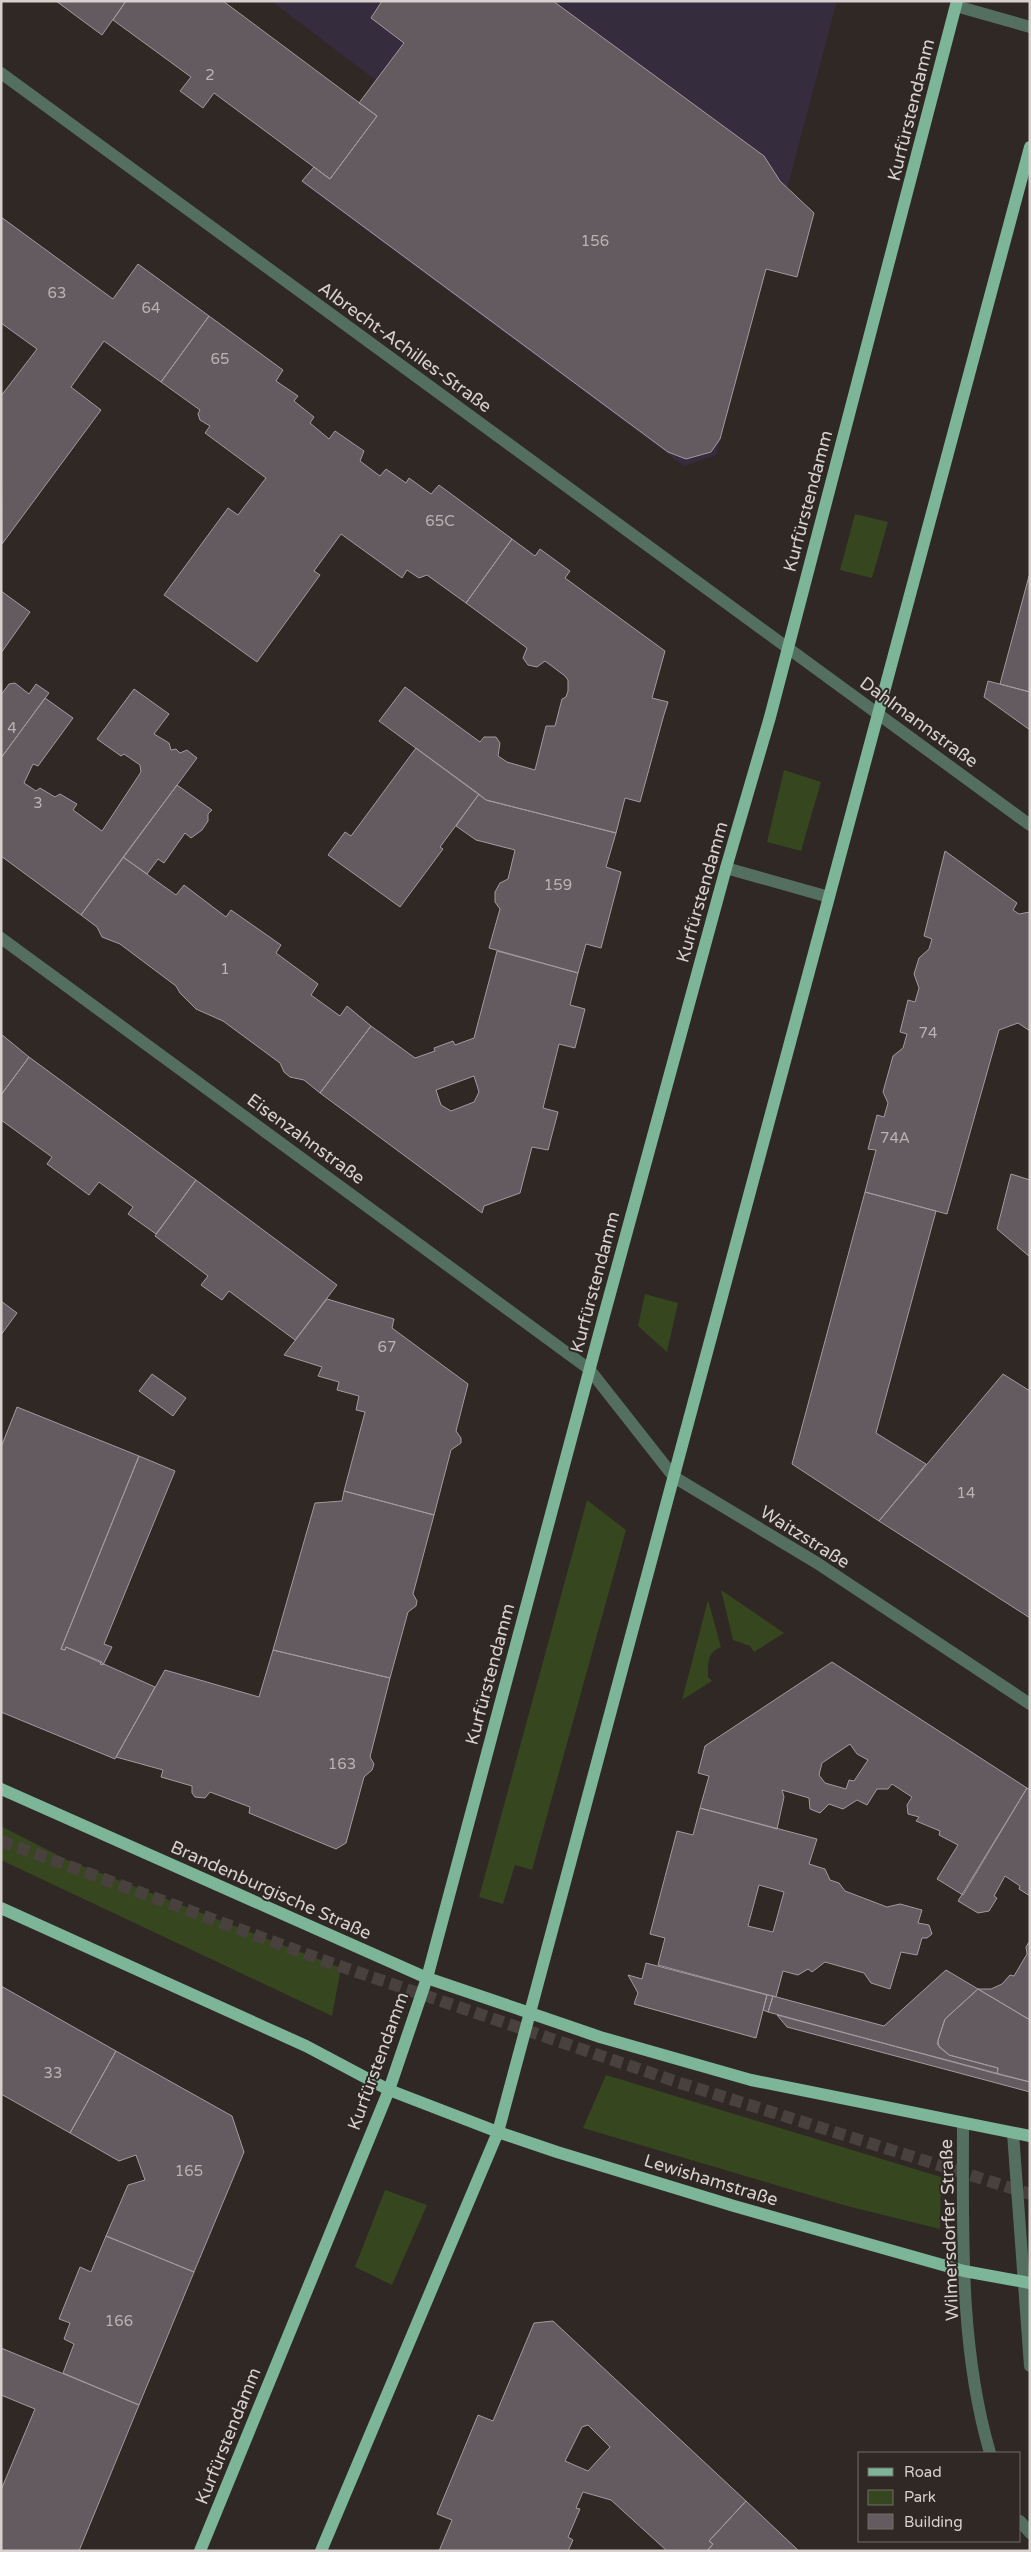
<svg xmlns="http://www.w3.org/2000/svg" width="1031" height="2552" font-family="'Varela Round',sans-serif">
	<rect width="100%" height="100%" fill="#2f2825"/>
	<path fill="#352d3e" d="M271 1H837L716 455 684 466 301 182 377 81Z"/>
	<path fill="#36461f" d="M855 514 888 522 872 578 840 570Z
		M784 770 821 782 801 851 767 842Z
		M645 1294 678 1303 667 1352 638 1326Z
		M587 1500 626 1530 532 1870 515 1865 503 1904 479 1897Z
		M721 1590 784 1633 754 1652 750 1646 733 1640Z
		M708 1600 721 1647C707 1652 708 1664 708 1677L712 1681 682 1700Z
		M1 1826 67 1860 341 1968 332 2016 1 1860Z
		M606 2075 941 2177 940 2229 847 2206 583 2128Z
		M385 2190 427 2205 392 2285 355 2267Z"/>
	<path fill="#635b5f" stroke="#a39a9f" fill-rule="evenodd" d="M56 1H126L102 35Z
		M126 1H223L377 116 330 179 214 93 203 108 180 91 191 77 113 20Z
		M382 1H553L764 156 780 181 814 213 797 277 766 269 720 439 711 452 686 459 668 452 302 181 314 167 330 179 377 116 359 103 404 43 371 18Z
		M1 217 113 299 138 264 209 316 161 382 104 341 71 387 101 410 2 544 1 396 37 349 1 323Z
		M209 316 283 370 276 381 298 396 294 401 314 417 310 423 329 439 335 431 364 451 360 461 380 476 386 469 406 483 409 478 431 494 439 485 512 539 466 603 427 575 419 578 407 570 402 578 341 534 314 571 320 575 257 662 164 595 228 508 238 515 266 478 205 433 210 426 200 420 198 414 200 410 161 382Z
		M512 539 535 556 540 549 570 571 565 578 665 651 652 698 668 702 663 718 640 802 625 798 616 833 486 800 379 721 405 687 480 742 484 737H496L500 743 498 756 507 762 535 770 546 726H555L562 699 566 697 568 691V680L565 676 545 661 537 667 528 665 523 658 527 648 466 603Z
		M1029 576H1030V692L1000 684Z
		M1 591 30 612 1 653Z
		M988 681 1030 692V730L984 697Z
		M15 683 29 694 36 684 49 693 1 758V695L9 684Z
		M134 689 169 714 154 734 169 743 171 750 176 749 180 753 187 750 197 758 81 915 1 856V758L45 698 73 718 38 766 33 764 24 783 36 791 40 788 55 797 60 794 77 804 73 810 102 831 141 772 140 765 124 754 121 756 97 739Z
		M416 748 479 794 440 847 443 849 400 907 328 855 345 832 351 836Z
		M177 785 212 810 208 814V821L202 830 191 838 185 833 164 863 158 859 147 874 123 857Z
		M479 794 486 800 616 833 606 867 621 872 601 948 586 944 578 973 489 948 500 909 495 902V892L500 883 508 879 515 850 476 840 456 826Z
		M945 851 1017 903 1013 910 1019 914 1030 912V1031L1018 1023 999 1030 947 1214 865 1192 876 1150 868 1149 877 1115 884 1117 888 1103 883 1092 893 1056 903 1048 907 1034 900 1032 908 1000 915 1002 919 988 914 974 919 958 929 949 932 939 924 936Z
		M123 857 176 895 184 885 226 917 231 910 281 945 276 953 318 984 311 995 340 1016 347 1006 371 1026 320 1093 304 1080 290 1077 284 1072 280 1063 223 1021 196 1009 180 993 176 986 120 944 102 937 97 927 81 915Z
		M497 951 578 973 570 1005 585 1009 575 1048 559 1044 543 1108 558 1112 548 1150 532 1147 520 1193 484 1206 482 1213 320 1093 371 1026 415 1058 435 1051 434 1048 453 1041 455 1045 474 1038ZM474 1076 479 1092 474 1102 451 1111 441 1105 436 1090Z
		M1 1034 29 1057 1 1095Z
		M29 1057 196 1180 156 1234 128 1214 133 1207 99 1182 89 1195 47 1164 52 1157 1 1120V1095Z
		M1011 1174 1030 1180V1257L997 1229Z
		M196 1180 337 1285 295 1340 229 1291 222 1300 201 1285 208 1276 155 1236Z
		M865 1192 936 1211 876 1433 926 1464 879 1521 792 1464Z
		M327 1299 394 1319 392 1328 468 1384 456 1431 461 1438V1443L451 1450 434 1515 344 1491 365 1412 356 1410 359 1396 337 1390 339 1382 318 1376 322 1367 284 1355Z
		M1 1301 17 1313 1 1335Z
		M152 1374 186 1398 173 1416 139 1391Z
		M1003 1374 1030 1391V1618L879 1521Z
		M17 1407 139 1456 61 1649 65 1650 66 1647 155 1687 115 1759 1 1712V1447Z
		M139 1456 175 1471 104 1644 112 1647 103 1665 100 1664 102 1662 66 1647 65 1650 61 1649Z
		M344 1491 434 1515 413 1594 417 1601 416 1606 408 1612 390 1678 273 1650 315 1503 342 1501Z
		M273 1650 390 1678 370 1757 374 1764 372 1770 364 1777 346 1843 336 1849 249 1813 250 1807 210 1792 205 1798 195 1797 192 1793V1786L161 1777 163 1770 116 1757 165 1670 259 1697Z
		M832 1662 1027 1788 963 1895 937 1879 958 1845 939 1835 940 1831 916 1821 919 1817 908 1814 907 1805 912 1797 892 1784 888 1789H877L867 1805 857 1800 843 1809 829 1804 820 1813 810 1809 809 1798 782 1790 784 1797 777 1829 700 1808 709 1776 698 1773 705 1746ZM850 1744 857 1754 868 1760 854 1781 849 1780 846 1789 825 1783 819 1775 822 1763Z
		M1027 1788 1030 1790V1896L1019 1889 1020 1886 1005 1876 994 1896 997 1898 989 1911 978 1913 958 1901Z
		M700 1808 817 1839 809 1864 825 1869 830 1880 839 1883 845 1891 887 1907 900 1904 922 1910 918 1923 929 1925 932 1934 927 1938H922L917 1955 901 1952 890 1989 871 1983 864 1973 825 1962 812 1972 808 1969 798 1975 783 1971 776 1997 658 1965 665 1938 650 1934 677 1831 693 1835ZM759 1885 784 1892 773 1932 748 1926Z
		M1029 1942 1030 1941V2020L978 1989H991L1002 1984 1010 1975 1014 1976 1027 1954 1026 1947Z
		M646 1963 767 1995 756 2038 634 2004 638 1993 628 1975 642 1979Z
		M946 1970 978 1989 945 2019 937 2044 949 2055 998 2068 997 2074 768 2012 773 1996 884 2026Z
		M1 1986 116 2051 70 2133 1 2094Z
		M978 1989 1030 2020V2082L997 2074 998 2068 949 2055 939 2047 938 2040 945 2019Z
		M767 1995 773 1996 768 2012 763 2010Z
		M777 2015 1030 2082V2092L787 2027Z
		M116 2051 232 2116 244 2152 194 2272 106 2236 128 2185 145 2180 136 2155 119 2161 70 2133Z
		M106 2236 194 2272 139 2405 63 2373 74 2344 64 2339 70 2323 59 2319 80 2267 91 2272Z
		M553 2321 746 2501 709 2541 713 2544 707 2551H667L611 2500 583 2492 576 2508 580 2509 568 2537 573 2540 568 2551H439L452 2520 437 2514 478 2415 493 2421 534 2323ZM588 2425 610 2447 588 2471 565 2461 582 2427Z
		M1 2348 139 2405 79 2551H1V2490L35 2409 1 2395Z
		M746 2501 799 2551H707L713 2544 709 2541Z"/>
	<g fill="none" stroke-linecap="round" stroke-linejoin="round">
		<path stroke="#48413e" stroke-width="12" stroke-dasharray="12 6" stroke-linecap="butt" d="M1 1841 328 1962 677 2082 1030 2194"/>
		<path stroke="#546f60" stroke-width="12" d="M956 6 1030 27
			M1 73 1030 825
			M726 868 829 897
			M1 938 589 1369 674 1477 817 1563 1030 1704
			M963 2123C963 2232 959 2347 990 2453
			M1013 2133 1030 2366
			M1020 2521 1030 2533"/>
		<path stroke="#7cb597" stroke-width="12" d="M1 1789 427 1978 530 2013 600 2037 751 2080 1030 2136
			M1 1908 306 2046 389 2090 498 2132 557 2152 734 2206 964 2271 1030 2283
			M200 2551 389 2090 427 1978 602 1323 726 868 770 717 957 1
			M321 2551 498 2132 1030 147"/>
	</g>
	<g text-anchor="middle" stroke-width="4" stroke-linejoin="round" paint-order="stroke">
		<g font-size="15" fill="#b9b4b3">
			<text x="210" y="80">2</text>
			<text x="595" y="246">156</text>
			<text x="57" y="298">63</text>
			<text x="151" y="313">64</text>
			<text x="220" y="364">65</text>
			<text x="440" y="526">65C</text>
			<text x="12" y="733">4</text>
			<text x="38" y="808">3</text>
			<text x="558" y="890">159</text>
			<text x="225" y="974">1</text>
			<text x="928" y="1038">74</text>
			<text x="895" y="1143">74A</text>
			<text x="387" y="1352">67</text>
			<text x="966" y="1498">14</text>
			<text x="342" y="1769">163</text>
			<text x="53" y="2078">33</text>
			<text x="189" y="2176">165</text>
			<text x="119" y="2326">166</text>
		</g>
		<g font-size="18" fill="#d6d1cf" stroke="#2f2825">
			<text transform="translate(911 110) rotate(-76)" y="6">Kurfürstendamm</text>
			<text transform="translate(405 347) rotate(36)" y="6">Albrecht-Achilles-Straße</text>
			<text transform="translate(808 501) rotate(-75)" y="6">Kurfürstendamm</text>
			<text transform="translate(919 722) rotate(36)" y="6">Dahlmannstraße</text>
			<text transform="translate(702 892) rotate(-74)" y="6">Kurfürstendamm</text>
			<text transform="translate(306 1139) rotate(36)" y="6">Eisenzahnstraße</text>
			<text transform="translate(595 1282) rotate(-75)" y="6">Kurfürstendamm</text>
			<text transform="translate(805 1537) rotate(32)" y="6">Waitzstraße</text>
			<text transform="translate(490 1674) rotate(-75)" y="6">Kurfürstendamm</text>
			<text transform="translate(271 1890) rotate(24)" y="6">Brandenburgische Straße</text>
			<text transform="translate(378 2061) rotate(-70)" y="6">Kurfürstendamm</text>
			<text transform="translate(711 2180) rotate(17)" y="6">Lewishamstraße</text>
			<text transform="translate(949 2230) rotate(-92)" y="6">Wilmersdorfer Straße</text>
			<text transform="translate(228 2436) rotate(-68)" y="6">Kurfürstendamm</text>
		</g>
	</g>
	<rect width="1031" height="2552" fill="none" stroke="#d6d1cf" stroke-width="5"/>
	<rect x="858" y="2452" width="162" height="90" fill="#2f2825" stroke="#726c69"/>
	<rect x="868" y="2468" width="25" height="8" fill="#7cb597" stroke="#726c69"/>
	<text x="904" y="2477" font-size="15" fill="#d6d1cf">Road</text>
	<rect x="868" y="2490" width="25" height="15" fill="#36461f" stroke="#726c69"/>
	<text x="904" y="2502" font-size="15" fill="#d6d1cf">Park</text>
	<rect x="868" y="2514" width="25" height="15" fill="#635b5f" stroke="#726c69"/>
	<text x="904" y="2527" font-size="15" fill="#d6d1cf">Building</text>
</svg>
